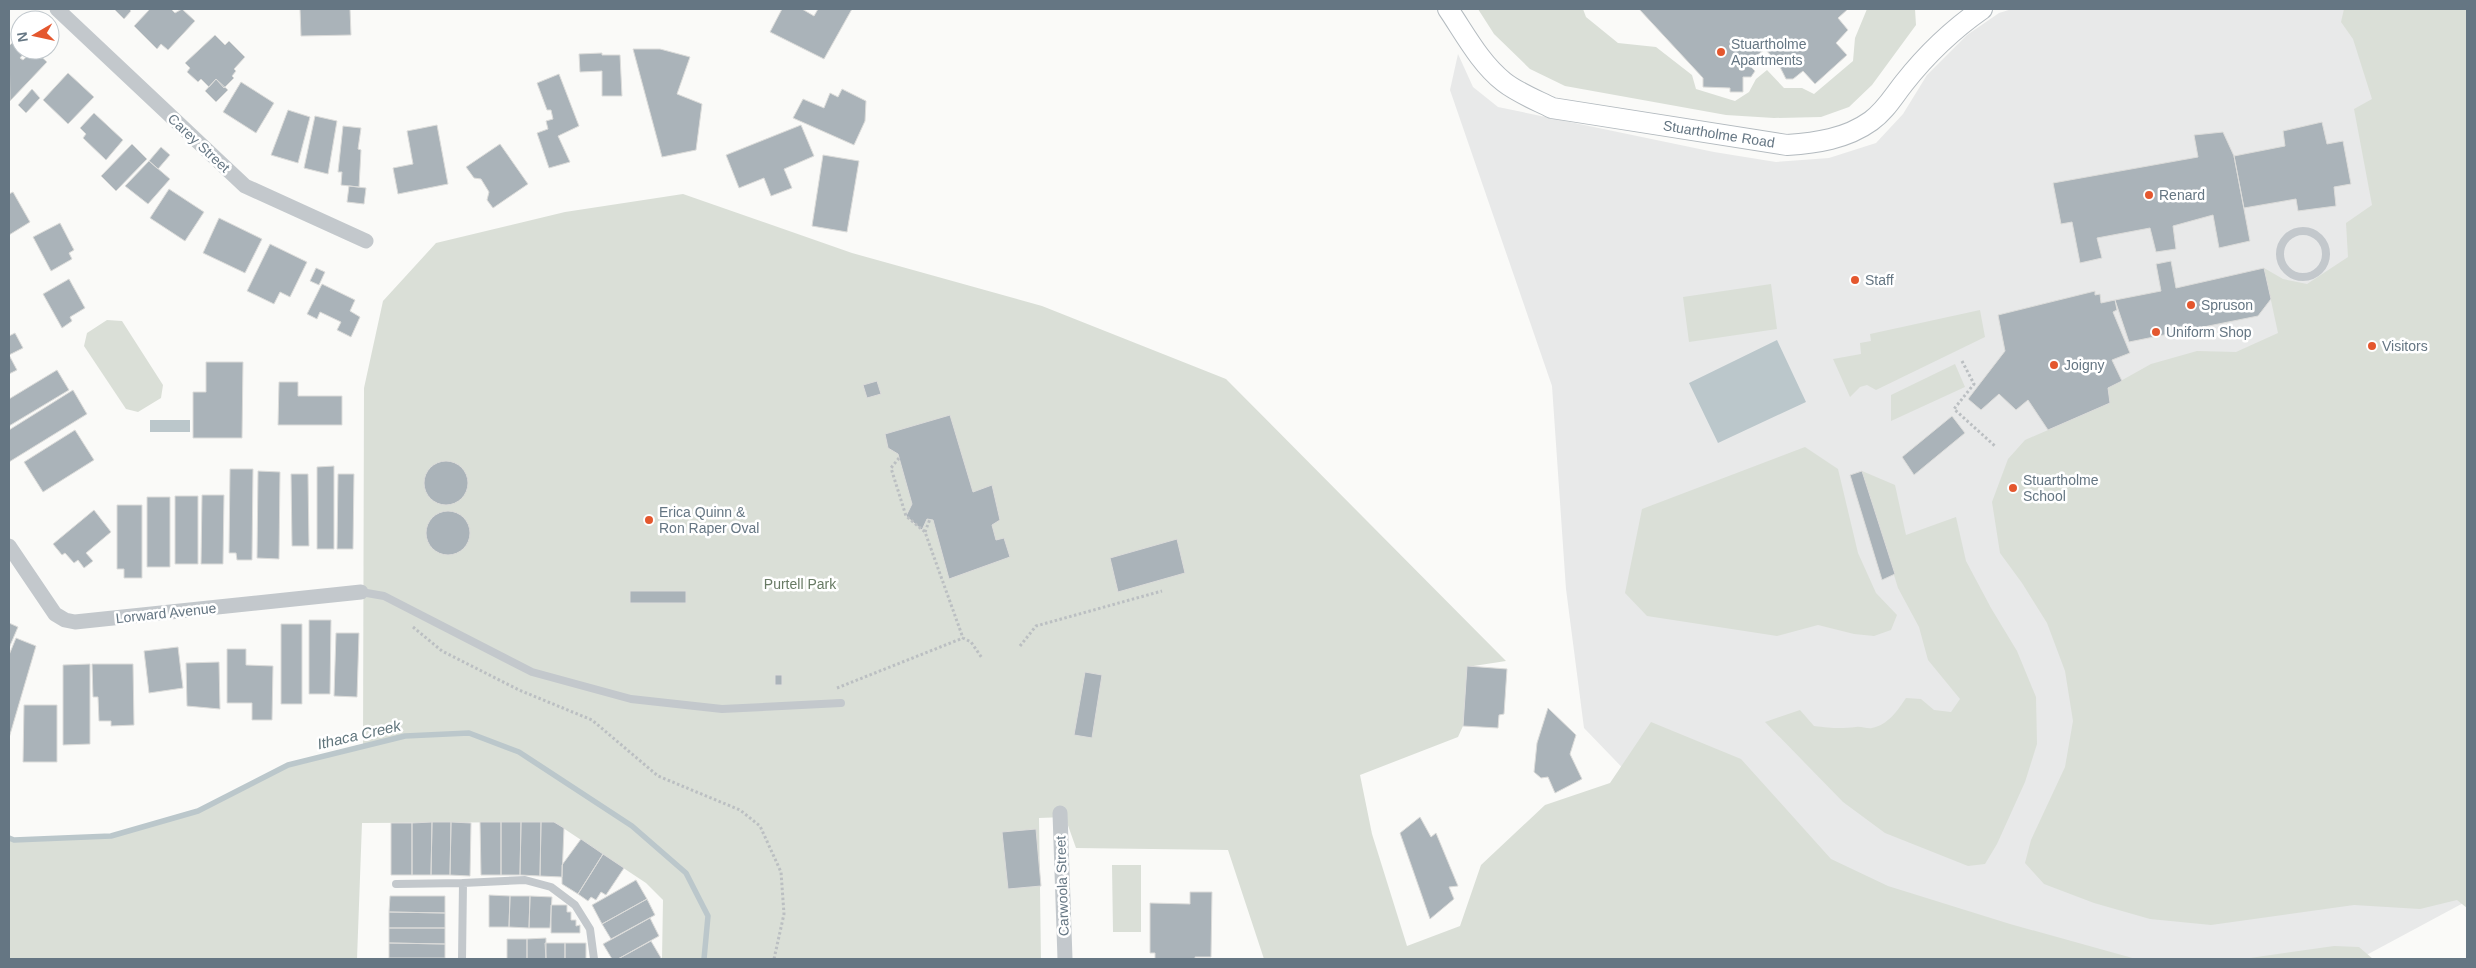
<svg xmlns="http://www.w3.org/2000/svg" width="2476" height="968" font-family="Arial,sans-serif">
	<rect width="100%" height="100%" fill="#fafaf8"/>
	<path fill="#e8e9e9" d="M2012 9H2451L2467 203V901L2359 959H1776L1639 785 1584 728 1566 589 1552 386 1450 90 1458 54 1473 87 1498 107 1714 152 1776 162 1829 158 1876 143 1903 114 1927 75 1967 35 1999 13Z"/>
	<path fill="#dadfd7" d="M1478 9H1583L1586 17 1618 43 1656 47 1692 75 1696 89 1735 101 1749 92 1756 79 1767 70 1784 88H1802L1814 94 1853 61 1855 38 1867 9H1915L1916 25 1872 85 1849 107 1821 117 1774 118 1726 115 1565 86 1530 69 1494 34Z
		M2344 9H2467V908L2457 900 2420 909 2354 905 2211 925 2150 919 2094 903 2044 884 2025 863 2031 840 2065 767 2073 721 2065 671 2047 623 2022 583 2000 553 1992 502 2008 459 2025 440 2110 403 2108 388 2151 364 2197 351 2236 352 2278 333 2264 268 2283 279 2307 284 2348 257 2346 223 2372 205 2354 109 2372 99 2353 39 2341 22Z
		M683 194 852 253 1042 306 1226 379 1506 661 1467 667 1463 726 1458 737 1360 775 1372 834 1407 946 1460 926 1481 865 1545 805 1610 783 1651 722 1741 759 1831 859 1888 886 2010 924 2136 959H1264L1228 850 1076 848 1065 817 1039 818 1041 959H662L663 900 646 883 554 822 362 823 357 959H9V838L14 840 111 836 198 811 288 765 363 747 364 388 383 301 436 243 565 212Z
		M1771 284 1777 329 1689 342 1683 297Z
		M1980 310 1985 337 1876 390 1867 385 1860 387 1850 397 1833 359 1861 354 1860 343 1871 341 1870 334Z
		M107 320 122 321 163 385 161 398 138 412 126 409 84 346 87 333Z
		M1955 364 1965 387 1891 421V395Z
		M1805 447 1838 469 1858 553 1876 593 1897 615 1891 630 1874 636 1854 634 1818 625 1777 636 1647 616 1625 593 1642 509Z
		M1862 471 1895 485 1906 535 1956 517 1966 561 1991 608 2017 651 2036 697 2037 744 2025 782 1997 844 1985 864 1968 866 1885 833 1843 802 1765 722 1800 710 1814 726C1831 728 1839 729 1856 727 1861 726 1867 729 1872 728 1888 725 1898 710 1906 698L1921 699 1934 710 1951 712 1960 699 1928 660 1919 627 1898 588Z
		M1112 865H1141V932H1113Z
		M2334 946 2359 947 2373 959H2243Z"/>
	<path fill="#bbc7cb" d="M1777 340 1806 402 1718 443 1689 383Z
		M150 420H190V432H150Z"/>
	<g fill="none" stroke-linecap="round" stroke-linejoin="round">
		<path stroke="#bbc7cb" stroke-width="5.5" d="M9 838 14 840 111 836 198 811 288 765 405 736 469 733 519 752 632 826 686 873 708 916 704 959"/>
	</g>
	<path fill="#aab3b9" stroke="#dcdcda" d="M114 9H129L131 11 124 19Z
		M150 9H171L175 13 182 9 195 21 168 50 161 44 157 49 134 26Z
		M300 9H350L351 35 301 36Z
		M782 9H802L814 16 818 9H852L824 59 770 32Z
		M1639 9H1848L1838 18 1848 30 1836 43 1847 55 1815 84 1803 71 1793 79H1786L1780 67 1774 66 1776 61 1765 49 1750 61V66L1755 71 1751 77H1743V92H1730V88L1703 87V78Z
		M215 35 225 45 229 41 245 57 234 69 236 71 232 76 234 78 224 88 216 79 209 87 201 79 198 82 187 72 190 68 185 63Z
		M13 42 24 53 20 58 23 60 34 50 47 62 10 101 9 46Z
		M633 49H660L690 57 677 94 702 104 696 150 662 157Z
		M602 53V55H620L622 96H602V71L580 72 579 54Z
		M68 73 94 97 68 124 43 100Z
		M559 74 579 126 558 136 570 162 549 168 537 133 548 129 546 121 553 119 551 110H547L537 83Z
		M216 79 228 90 216 102 205 91Z
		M241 82 274 103 256 133 223 112Z
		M32 89 40 98 26 113 18 105Z
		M842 89 866 101 865 121 854 145 793 118 803 99 824 108 830 93 838 97Z
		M288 110 310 117 298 163 271 155Z
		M94 113 123 140 106 160 83 138 86 134 80 128Z
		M315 116 337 121 328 174 304 168Z
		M2322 122 2327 144 2343 141 2351 184 2334 187 2336 206 2298 211 2296 199 2244 208 2234 156 2285 146 2283 131Z
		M437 125 448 184 398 194 393 168 413 164 407 131Z
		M801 125 814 156 784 169 792 188 771 196 764 178 739 188 726 155Z
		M343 126 361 128 358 149 361 150 359 187 341 185 342 172H338Z
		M2223 132 2234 156 2250 241 2219 248 2213 215 2173 226 2176 249 2156 252 2150 228 2097 238 2102 258 2080 263 2072 222 2061 224 2053 183 2198 157 2194 135Z
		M132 144 147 159 116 191 101 176Z
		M500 144 528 184 493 208 487 200 489 192 481 179 474 178 466 167Z
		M161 147 170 155 158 169 149 161Z
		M823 155 859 161 847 232 812 226Z
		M149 161 170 179 148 204 125 186Z
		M349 186 366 188 364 204 347 202Z
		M169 189 204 212 185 241 150 218Z
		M13 192 30 222 9 235V194Z
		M219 218 262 239 245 273 203 253Z
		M60 223 74 250 69 253 72 259 51 271 33 237Z
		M270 244 307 262 290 297 280 292 274 304 247 291Z
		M2171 261 2176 288 2264 268 2271 299 2258 316 2129 342 2115 300 2161 291 2156 264Z
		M316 268 325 272 319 285 310 281Z
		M69 279 85 308 70 317 72 321 62 328 43 294Z
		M322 284 355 300 350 311 360 317 351 337 337 330 341 322 320 312 317 319 307 314Z
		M2095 291V295L2100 294 2101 303 2115 300 2117 310 2113 312 2130 353 2112 360 2122 381 2108 388 2110 403 2048 430 2028 400 2016 410 1999 394 1981 410 1968 399 2005 351 1998 315Z
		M15 333 23 348 9 355 17 370 9 374V336Z
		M206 362H243L242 438H193V392H206Z
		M57 370 69 390 9 426V399Z
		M877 381 881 394 867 398 863 385Z
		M279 382H298V396H342V425H278Z
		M73 390 87 414 9 462V430Z
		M950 415 973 492 992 485 1000 520 992 525 996 540 1004 538 1010 557 949 579 933 520 927 519 922 530 906 516 912 504 898 454 888 448 885 434Z
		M1952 416 1965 433 1914 475 1902 457Z
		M75 430 94 460 43 492 24 462Z
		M424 483a22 22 0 1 1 44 0a22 22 0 1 1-44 0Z
		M334 466V549H317V467Z
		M230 469H253L252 560H237L236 553H229Z
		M258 471 280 472 279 559 257 558Z
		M1862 471 1895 574 1882 580 1850 475Z
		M291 474H308L309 546H292Z
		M338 474H354L353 549H337Z
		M202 495H224L223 564H201Z
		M175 496H198V564H175Z
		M147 497H170V567H147Z
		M117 505H142V578H124V569H117Z
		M94 510 111 532 86 553 93 561 84 568 78 560 74 563 65 553 62 555 53 544Z
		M426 533a22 22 0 1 1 44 0a22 22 0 1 1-44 0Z
		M1177 539 1185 573 1118 592 1110 558Z
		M630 591H686V603H630Z
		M309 620H331L330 694H309Z
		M9 623 18 627 9 648Z
		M281 624H302V704H281Z
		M336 633H359L357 697 334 696Z
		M16 638 36 646 9 738V655Z
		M178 647 183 688 149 693 144 651Z
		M227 649H246V665L273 666 272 720H252V703H227Z
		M219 662 220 709 187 706 186 663Z
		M90 664V744L63 745V665Z
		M92 664H133L134 725 111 726V721H99L98 697H93Z
		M1467 666 1507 669 1504 714 1499 715 1498 728 1463 726Z
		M1085 672 1102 675 1092 738 1074 735Z
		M775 675H782V685H775Z
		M24 705H57V762H23Z
		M1548 708 1576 735 1570 754 1582 779 1555 793 1548 777 1541 778 1534 772 1537 743Z
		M1420 817 1431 837 1436 833 1458 886 1449 887 1454 899 1430 919 1400 833Z
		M432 822 431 875H412V823Z
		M432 822H451L450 875H431Z
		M451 822 471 823 470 876 450 875Z
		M480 822H501V875H481Z
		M501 822H521L520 875H501Z
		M521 822H541L540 876 520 875Z
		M541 822H554L564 828 562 877 540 876Z
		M391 823H412V875H391Z
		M1036 829 1041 886 1008 889 1002 832Z
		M581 839 603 854 578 894 562 884V865Z
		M603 854 624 868 606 895 601 892 596 900 591 897 588 901 578 894Z
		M636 880 647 899 602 924 592 905Z
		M1190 892H1212L1211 957H1195V959H1155V953H1150V903L1190 904Z
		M489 895 510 896 509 927H489Z
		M390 896H445V913L389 912Z
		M510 896H530L529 928 509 927Z
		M530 896 552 897 550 928H529Z
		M647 899 655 915 611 939 602 924Z
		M551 905H567V912H571V920H576V926L580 925V933H551Z
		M389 912 445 913V928H389Z
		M650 918 659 936 618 959H612L603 944Z
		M389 928H445V944L389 943Z
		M546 938V959H527V939Z
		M507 939H527V959H507Z
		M651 941 661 958 659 959H618Z
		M389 943 445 944V958H389Z
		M545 943H565V959H546Z
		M565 943H586V959H565Z"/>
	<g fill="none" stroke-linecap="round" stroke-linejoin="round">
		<defs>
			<path id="secondary" d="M1448 9C1465 34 1480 63 1504 82 1518 93 1536 100 1552 108L1787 145C1816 143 1846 139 1871 121 1885 111 1893 97 1904 83 1926 55 1952 30 1982 9"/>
		</defs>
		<use href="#secondary" stroke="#b3babf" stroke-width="22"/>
		<path stroke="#bbbfc2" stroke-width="3" stroke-dasharray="2.5 2.5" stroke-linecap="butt" d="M1962 361 1974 384 1954 409 1995 446
			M899 458 891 468 906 516 925 532 963 638 971 642 982 658
			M925 532 930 519
			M413 627 442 651 519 690 592 720 658 776 740 810 760 826 781 872 784 914 774 959
			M1020 646 1036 626 1162 591
			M837 688 963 638"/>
		<path stroke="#c3c8cc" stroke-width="8" d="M2280 254a23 23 0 1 1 46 0a23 23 0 1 1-46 0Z
			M361 592 384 596 532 672 631 699 722 709 841 703
			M396 884 463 883
			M462 959 463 883 525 880 551 887 575 905 590 929 594 959"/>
		<path stroke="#c3c8cc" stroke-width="15" d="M57 9 245 186 366 241
			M9 546 55 614 65 620 75 622 361 592
			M1060 813 1065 959"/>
		<use href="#secondary" stroke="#fff" stroke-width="20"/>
	</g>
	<g fill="#e4572e" stroke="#fff" stroke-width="2">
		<circle cx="1721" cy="52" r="5"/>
		<circle cx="2149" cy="195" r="5"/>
		<circle cx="1855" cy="280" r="5"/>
		<circle cx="2191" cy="305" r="5"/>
		<circle cx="2156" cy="332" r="5"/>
		<circle cx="2372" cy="346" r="5"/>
		<circle cx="2054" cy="365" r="5"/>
		<circle cx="2013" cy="488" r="5"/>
		<circle cx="649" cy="520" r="5"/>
	</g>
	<g text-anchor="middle" stroke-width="5" stroke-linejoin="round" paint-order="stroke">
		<g font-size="14" fill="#657683" stroke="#fff" text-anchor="start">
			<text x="1731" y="49">Stuartholme<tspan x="1731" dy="16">Apartments</tspan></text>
			<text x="2159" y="200">Renard</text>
			<text x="1865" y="285">Staff</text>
			<text x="2201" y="310">Spruson</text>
			<text x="2166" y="337">Uniform Shop</text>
			<text x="2382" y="351">Visitors</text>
			<text x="2064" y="370">Joigny</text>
			<text x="2023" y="485">Stuartholme<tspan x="2023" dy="16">School</tspan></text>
			<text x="659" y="517">Erica Quinn &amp;<tspan x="659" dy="16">Ron Raper Oval</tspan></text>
		</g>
		<g font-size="14" fill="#657683" stroke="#fff">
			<text transform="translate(1719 134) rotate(9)" y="5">Stuartholme Road</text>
			<text transform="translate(199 143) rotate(43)" y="5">Carey Street</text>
			<text transform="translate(166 613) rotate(-6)" y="5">Lorward Avenue</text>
			<text transform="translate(1062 886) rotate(-92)" y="5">Carwoola Street</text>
		</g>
		<g font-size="14" fill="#687a64" stroke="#fff">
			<text x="800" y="589">Purtell Park</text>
		</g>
		<g font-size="15" font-style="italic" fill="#60757c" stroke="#fff">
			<text transform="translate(359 735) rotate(-13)" y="5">Ithaca Creek</text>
		</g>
	</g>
	<rect width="2476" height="968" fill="none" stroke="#657683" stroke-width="20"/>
	<g transform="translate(35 35) rotate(261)"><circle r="24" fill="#ffffff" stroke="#c1c8cd"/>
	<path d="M0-4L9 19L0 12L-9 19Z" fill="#e4572e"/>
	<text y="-8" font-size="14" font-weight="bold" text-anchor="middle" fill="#657683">N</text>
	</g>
</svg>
